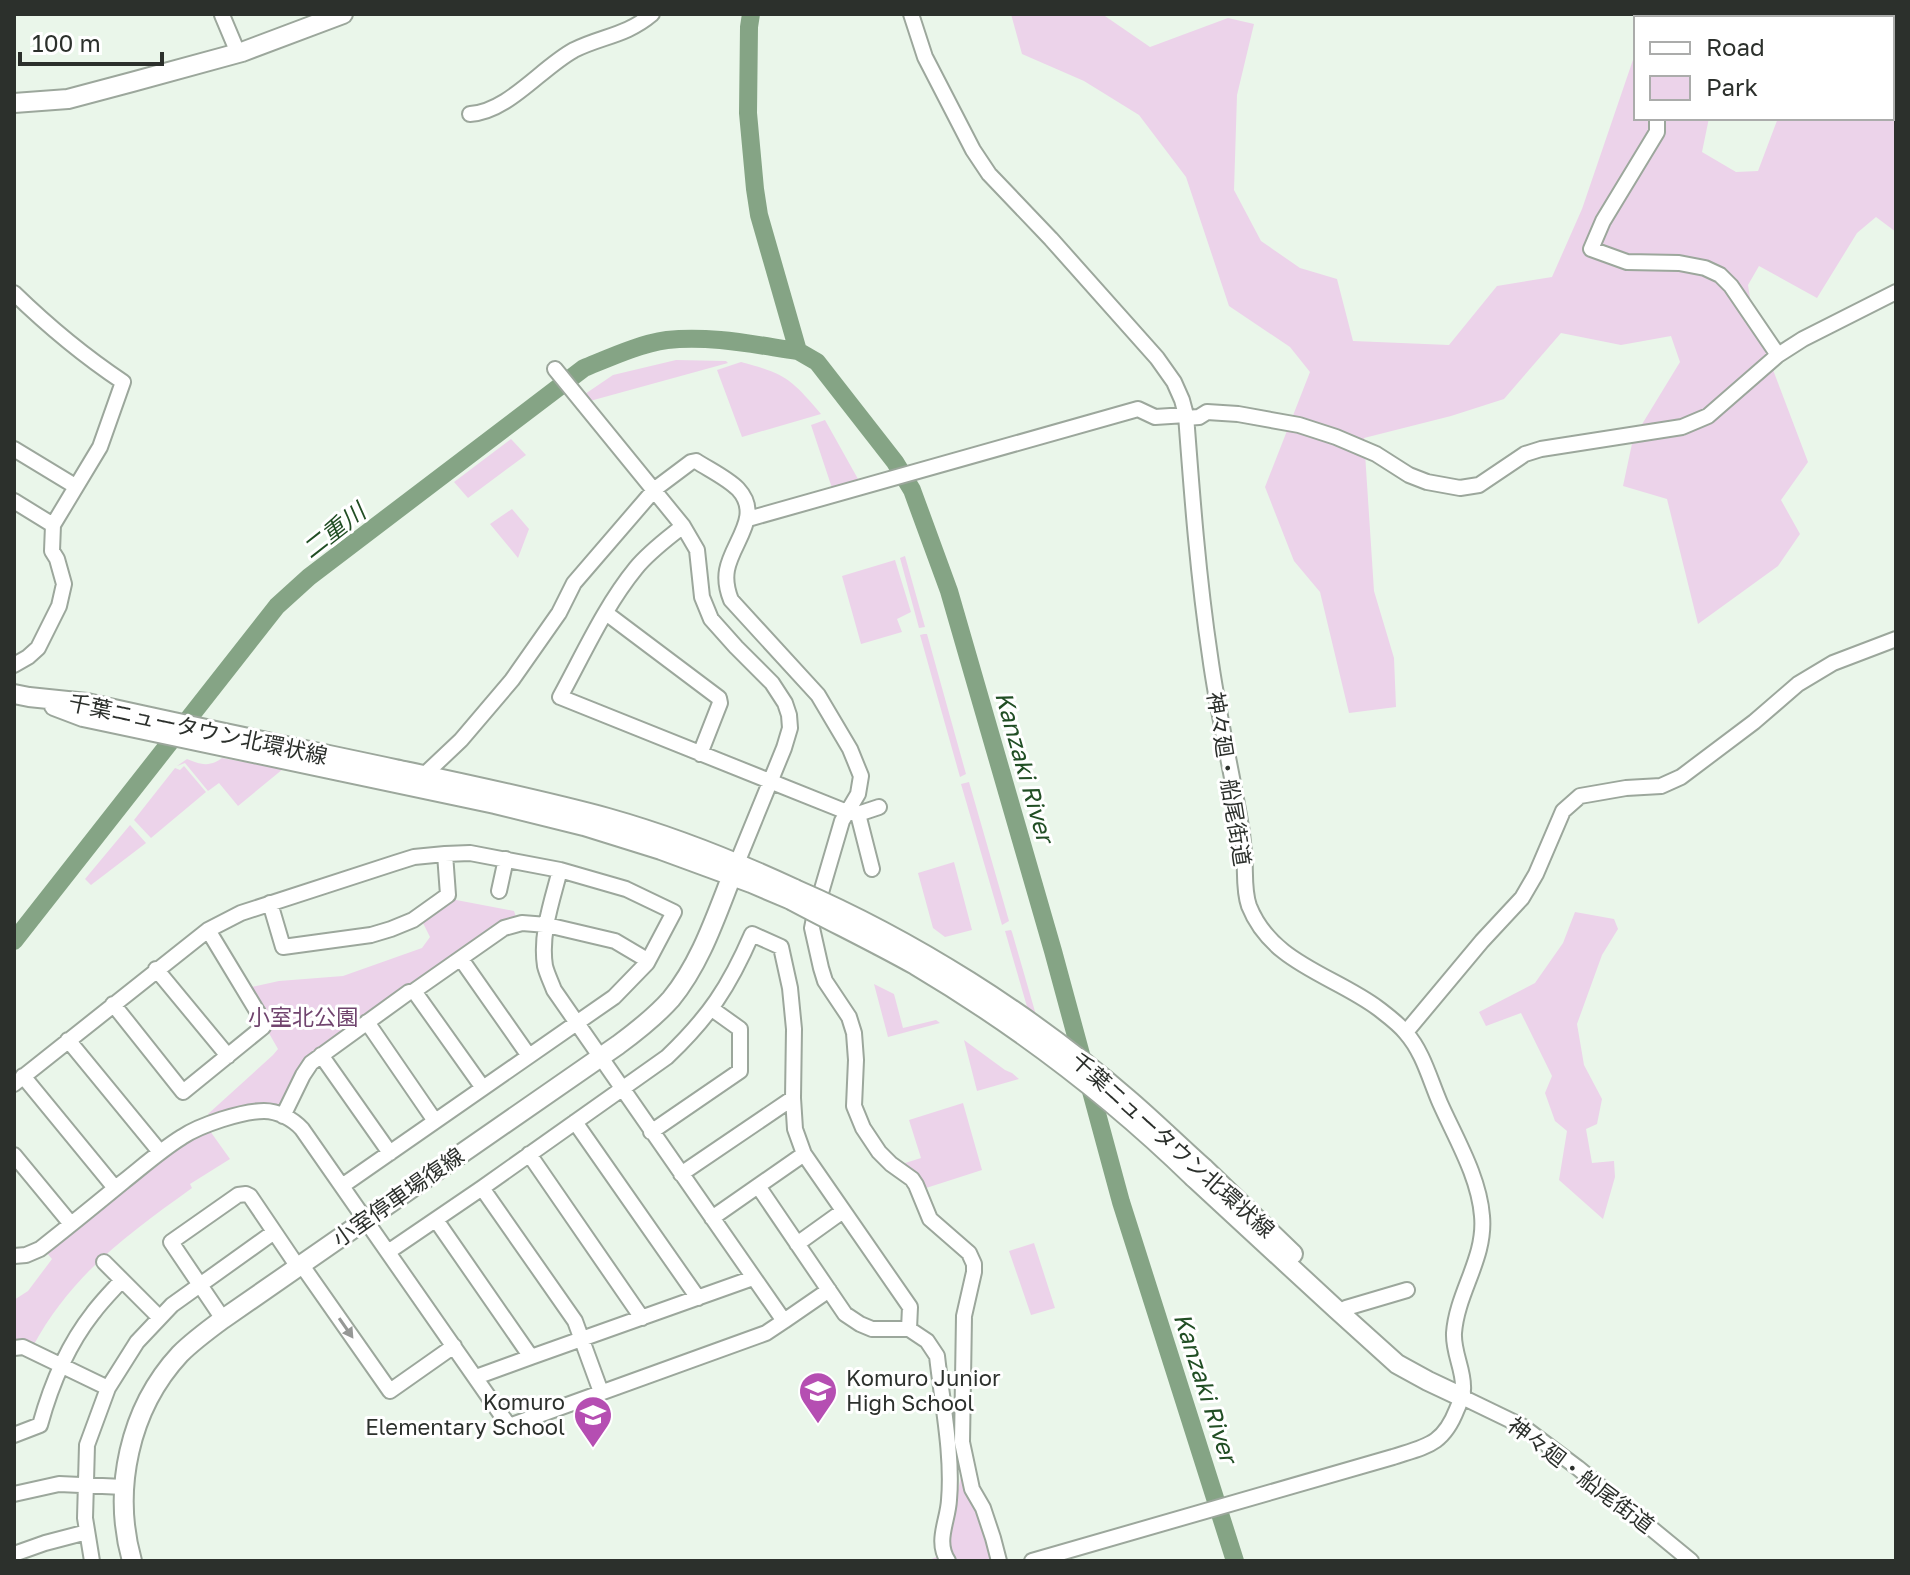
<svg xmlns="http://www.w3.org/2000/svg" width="1910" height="1575" font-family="'Golos Text','Noto Sans JP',sans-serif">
	<rect width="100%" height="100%" fill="#eaf6ea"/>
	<path fill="#ecd3ea" d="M1011 14H1102L1150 47 1228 18 1254 24 1237 95 1234 190 1261 241 1300 268 1337 279 1353 341 1449 345 1497 286 1552 277 1582 209 1636 51V118H1709L1702 152 1736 172 1758 171 1778 118H1892V32L1896 33V232L1876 217 1857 233 1817 298 1759 266 1748 285 1753 317 1808 462 1781 500 1800 534 1778 566 1698 624 1667 499 1623 486 1633 439 1680 362 1671 336 1621 345 1561 333 1504 399 1451 416 1364 438 1374 591 1394 658 1396 707 1349 713 1320 592 1294 561 1265 487 1310 372 1290 347 1229 306 1186 177 1139 115 1084 81 1022 54Z
		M676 360 726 361 728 363 590 401 585 394 613 375Z
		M741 362C786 374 791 379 821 414L742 437 717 370Z
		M825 420 858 479 832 488 811 425Z
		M511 439 526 455 468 498 454 482Z
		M512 509 529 529 518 558 490 524Z
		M905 556 925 627 919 628 900 558Z
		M895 560 911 612 897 619 902 632 861 644 842 576Z
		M924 634H927L966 774 960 777 920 635Z
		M222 758 283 769 238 806 219 783 208 791 185 763 177 766 187 759C201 765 210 767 222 758Z
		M184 766 206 792 151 838 134 820 175 768 180 770Z
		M969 782 1009 921 1002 925 961 784Z
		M130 825 146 843 91 885 85 879Z
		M954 862 972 930 945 937 933 928 918 873Z
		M451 899 514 911 517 920 318 1053 284 1104 279 1108 210 1118 208 1114 273 1055 278 1049 266 1028 247 988 279 981 343 976 422 948 430 937 421 919Z
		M1575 912 1614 919 1618 929 1602 955 1577 1024 1584 1065 1602 1099 1597 1124 1586 1129 1592 1163 1614 1161 1615 1177 1603 1219 1559 1180 1567 1131 1555 1121 1545 1093 1552 1076 1521 1013 1486 1026 1479 1012 1535 983 1563 943Z
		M1011 930 1012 932 1036 1015 1028 1010 1005 931Z
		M874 984 894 994 903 1028 936 1020 940 1023 888 1037Z
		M964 1040 1005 1070 1012 1073 1019 1079 977 1091Z
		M963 1103 982 1170 923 1189 899 1165 921 1158 909 1120Z
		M210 1131 230 1159 190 1184 192 1188C127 1235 73 1273 33 1346L21 1340 14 1343V1300L28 1291 52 1259 46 1252 164 1157 187 1141Z
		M1034 1243 1055 1308 1031 1315 1009 1251Z
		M961 1476 978 1514 995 1561H927L948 1552 947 1544Z"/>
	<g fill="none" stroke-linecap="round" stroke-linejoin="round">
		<path stroke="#85a485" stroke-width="18" d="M751 14 749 27 748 113 755 189 759 215 798 351 817 362 895 462 912 490 949 591 1053 951 1121 1202 1235 1561
			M14 941 277 606 309 577 584 368C611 357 639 344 667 340 710 335 756 345 798 351"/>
		<defs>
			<path id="minor" d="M911 14 925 57 973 150 989 174 1051 239 1157 358 1174 382 1182 400 1186 415C1192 495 1198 576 1210 656 1217 708 1229 759 1238 810 1241 824 1243 838 1244 852 1246 870 1243 889 1249 906 1272 964 1334 975 1379 1009 1388 1016 1399 1024 1406 1033 1423 1052 1430 1080 1440 1103 1456 1139 1479 1177 1482 1216 1486 1258 1457 1292 1454 1333 1453 1352 1463 1368 1463 1386 1464 1394 1460 1402 1457 1409 1443 1445 1427 1446 1393 1457L1032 1561
				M222 15 238 53
				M1711 18 1713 14
				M470 114C508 112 541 68 574 50 602 36 626 36 652 14
				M1657 118V132L1603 221 1591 249 1627 262 1679 263 1705 268 1720 275 1731 286 1778 355
				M14 293C48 326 84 356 123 382L100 447 53 525 52 551 57 559 64 584 59 606 38 648 28 657 14 665
				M555 369 683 526 697 550 702 597 711 619 736 647 772 683 785 703 789 715 790 728 784 748 737 863
				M1186 418 1199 417 1207 412 1238 414 1299 425 1336 437 1376 454 1409 475 1427 482 1460 488 1479 485 1525 454 1541 449 1682 427 1708 416 1778 355 1803 339 1896 292
				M14 449 75 486
				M14 501 53 525
				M748 519 1138 409 1155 417 1186 415
				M683 526C667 539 650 551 636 568 605 606 584 653 560 697L847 812 858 814 879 807
				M606 613 719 698 720 703 700 754
				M424 775 461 740 512 680 559 613 574 583 655 489 691 462 696 461C710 470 727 478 738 489 763 516 732 542 727 570 725 581 727 590 731 600L818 695 850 749 861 776 858 794 842 821 815 913 812 928 821 968 825 981 849 1017 854 1033 856 1060 854 1106 863 1128 879 1152 891 1164 912 1179 916 1185 930 1219 969 1253 974 1264V1272L964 1316 962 1442 972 1489 983 1508 993 1538 999 1561
				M858 814 872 869
				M560 870C552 901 540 934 545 966 547 974 551 982 554 990L784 1321 829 1290
				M499 891 506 859
				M270 903 283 947 371 935 391 929 413 920 448 895 445 854
				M461 959 529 1056
				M156 969 228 1056
				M414 991 483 1088
				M113 1004 183 1092 263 1027V1021L208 930
				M367 1022 435 1121
				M1406 1032 1482 941 1522 898 1536 874 1563 811 1580 796 1626 788 1661 786 1681 777 1754 722 1798 684 1833 663 1896 639
				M68 1040 160 1152
				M321 1055 390 1153
				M23 1076 115 1188
				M14 1084 208 930 241 913 395 863 414 857 445 854 470 853 560 870 626 889 674 912 647 963 614 997 342 1186
				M283 1116 303 1075 311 1063 409 992 414 991 504 928 522 923 547 925 615 941 642 957 647 963
				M575 1122 698 1298
				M651 1132 740 1071V1029L712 1009
				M529 1154 642 1318
				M14 1155 71 1224
				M681 1174 793 1098
				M758 1186 845 1314 860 1324 872 1329H909L927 1341 937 1356C942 1402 953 1454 949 1500 948 1521 935 1541 948 1561
				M482 1188 575 1321 601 1392
				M712 1218 804 1154
				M436 1220 531 1357 753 1278
				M797 1244 843 1211
				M388 1252 482 1188 667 1057C709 1017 729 987 752 934L781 947 790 988 794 1029 793 1098 795 1129 804 1154 910 1307 909 1329
				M14 1256 26 1255 40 1249C68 1227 95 1205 123 1182 142 1167 161 1150 182 1137 200 1125 242 1111 264 1111 278 1111 293 1119 302 1129L509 1426 766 1333 784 1321
				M104 1262 159 1317
				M301 1264 390 1391 454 1346
				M1346 1308 1407 1290
				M223 1319 171 1242 238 1195 246 1194 250 1196 298 1267
				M14 1348 23 1347 108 1388
				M476 1377 531 1357
				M1462 1397 1522 1426 1578 1468 1691 1561
				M14 1435 40 1425C51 1385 67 1346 93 1313 102 1301 112 1291 122 1280
				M14 1494 59 1484 124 1487
				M14 1554 45 1543 87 1532
				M92 1561 85 1518 87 1445 108 1388 137 1342 172 1305 274 1232"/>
			<path id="major" d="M14 103 68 99 132 82 242 52 343 14
				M14 694 29 697 87 703C189 726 292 747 395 769 466 784 538 799 608 818 672 836 735 861 795 889
				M54 706 83 717 495 804 584 826 661 850 751 883 791 900
				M1204 1168 1293 1254
				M1194 1178 1336 1309 1397 1364 1428 1381 1462 1397
				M132 1561C112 1490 129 1409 180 1354 193 1341 208 1330 223 1319L618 1045C637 1031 655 1017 671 999 703 960 718 909 737 863"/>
		</defs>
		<use href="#minor" stroke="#9ca79c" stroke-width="18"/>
		<use href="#major" stroke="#9ca79c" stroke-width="22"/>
		<use href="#minor" stroke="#fff" stroke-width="14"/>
		<use href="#major" stroke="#fff" stroke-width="18"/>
		<defs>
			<path id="major-bridge" d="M795 889C913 940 1030 1014 1127 1098 1153 1120 1178 1145 1204 1168
				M791 900C832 922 874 942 915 965 1016 1025 1110 1096 1194 1178"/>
		</defs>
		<use href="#major-bridge" stroke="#9ca79c" stroke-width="22" stroke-linecap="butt"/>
		<use href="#major-bridge" stroke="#fff" stroke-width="18"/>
	</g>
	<defs><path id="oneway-solid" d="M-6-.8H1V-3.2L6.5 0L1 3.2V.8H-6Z" transform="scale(2)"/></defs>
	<use fill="#969896" href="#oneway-solid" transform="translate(346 1328) rotate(55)"/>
	<defs>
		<symbol id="school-pin" viewBox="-11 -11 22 30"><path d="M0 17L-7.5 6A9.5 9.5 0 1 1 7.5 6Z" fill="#b54eb2" stroke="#fff"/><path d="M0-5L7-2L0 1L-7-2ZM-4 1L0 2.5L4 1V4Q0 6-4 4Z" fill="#fff"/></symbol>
	</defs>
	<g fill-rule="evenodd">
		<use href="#school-pin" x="796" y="1369" width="44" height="60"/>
		<use href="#school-pin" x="571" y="1393" width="44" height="60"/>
	</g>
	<g text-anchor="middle" stroke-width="6" stroke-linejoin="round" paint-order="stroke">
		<g font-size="22" fill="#2c302c" stroke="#fff">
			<text transform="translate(198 729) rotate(12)" y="8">千葉ニュータウン北環状線</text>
			<text transform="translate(1229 779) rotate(81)" y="8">神々廻・船尾街道</text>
			<text transform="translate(1173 1145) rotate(42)" y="8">千葉ニュータウン北環状線</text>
			<text transform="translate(398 1197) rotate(-35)" y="8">小室停車場復線</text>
			<text transform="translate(1581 1475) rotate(37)" y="8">神々廻・船尾街道</text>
		</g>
		<g font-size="22" fill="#70446e" stroke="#fff">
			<text x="303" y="1025">小室北公園</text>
		</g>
		<g font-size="22" fill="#2c302c" stroke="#fff" text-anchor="start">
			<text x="846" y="1386">Komuro Junior<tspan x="846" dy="25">High School</tspan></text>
			<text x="565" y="1410" text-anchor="end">Komuro<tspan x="565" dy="25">Elementary School</tspan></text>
		</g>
		<g font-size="24" font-style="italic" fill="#214e24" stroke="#fff">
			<text transform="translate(334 531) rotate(-38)" y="8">二重川</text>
			<text transform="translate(1024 767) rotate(74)" y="8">Kanzaki River</text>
			<text transform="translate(1205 1388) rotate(72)" y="8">Kanzaki River</text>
		</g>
	</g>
	<rect width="1910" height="1575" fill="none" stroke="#2c302c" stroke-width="32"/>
	<rect x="1634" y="16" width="260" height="104" fill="#ffffff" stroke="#abacab" stroke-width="2"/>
	<rect x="1650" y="42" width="40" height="12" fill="#ffffff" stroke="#abacab" stroke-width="2"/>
	<text x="1706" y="56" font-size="24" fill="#2c302c">Road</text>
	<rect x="1650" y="76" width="40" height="24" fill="#ecd3ea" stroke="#abacab" stroke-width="2"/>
	<text x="1706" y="96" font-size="24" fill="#2c302c">Park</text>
	<path d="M20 52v12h142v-12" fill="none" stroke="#2c302c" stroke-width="4"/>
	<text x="32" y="52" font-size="24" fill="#2c302c" stroke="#ffffff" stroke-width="6" paint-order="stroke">100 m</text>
</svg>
